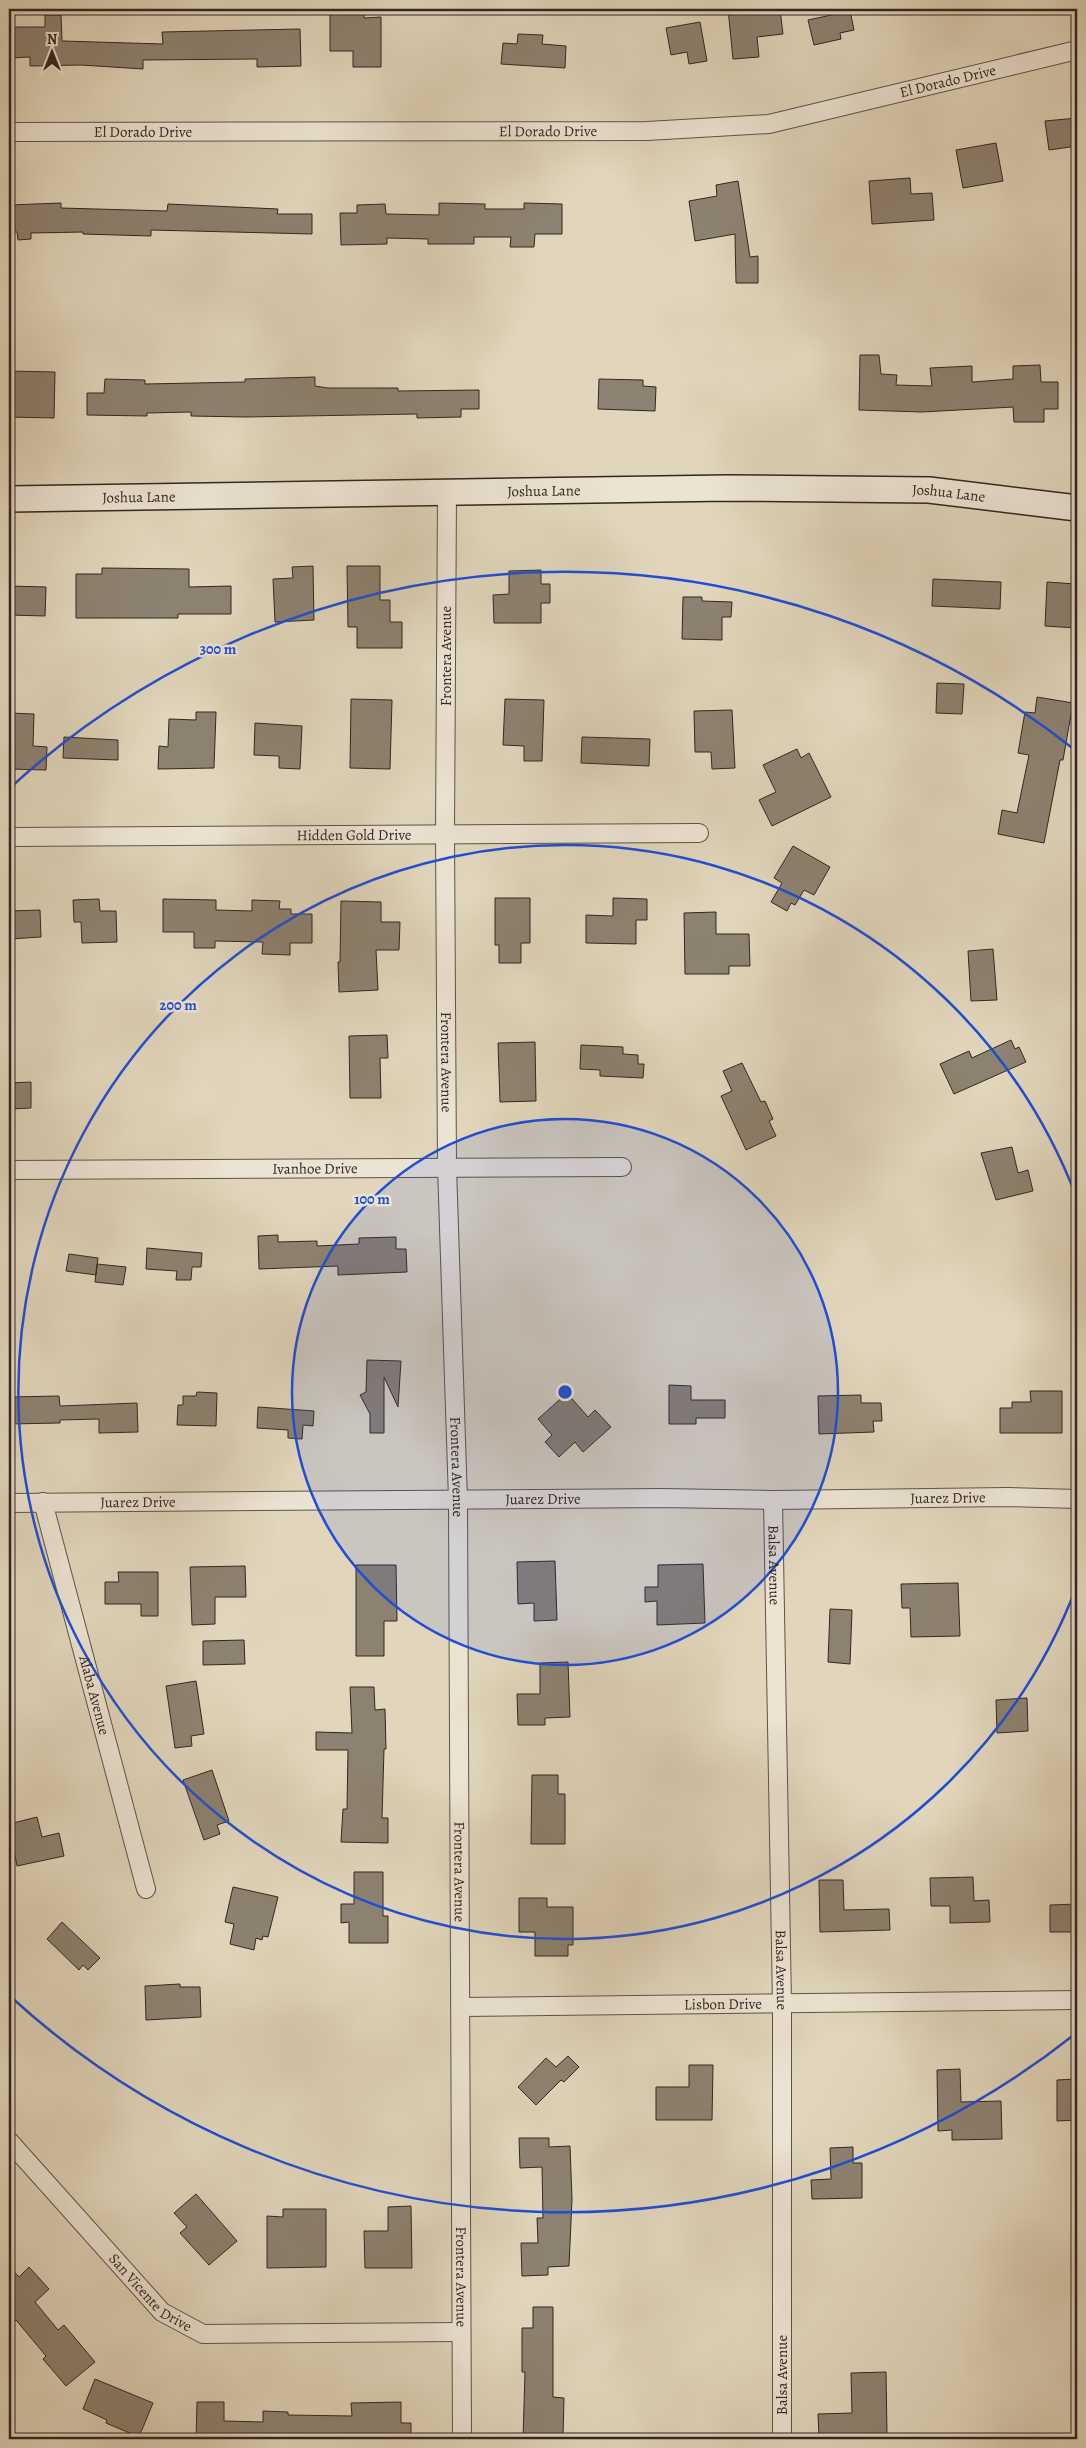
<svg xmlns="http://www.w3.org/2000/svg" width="1086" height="2448" font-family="Alegreya,serif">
	<rect width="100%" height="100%" fill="#e1d6bc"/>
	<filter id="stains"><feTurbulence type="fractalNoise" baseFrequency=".004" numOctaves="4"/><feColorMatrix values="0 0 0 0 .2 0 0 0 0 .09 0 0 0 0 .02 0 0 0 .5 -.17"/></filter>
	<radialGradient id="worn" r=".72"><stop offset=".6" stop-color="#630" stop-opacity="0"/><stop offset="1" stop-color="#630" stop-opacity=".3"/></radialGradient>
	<path fill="#8d8271" stroke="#312720" d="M728 9H780L783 34 757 37 759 57 733 59Z
		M850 11 854 30 840 33 841 39 814 45 808 20Z
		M330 12H364V18L381 17V67H353V51H330Z
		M45 15H61L62 41 163 44 162 32 300 29 301 66 257 67V59L143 60V69L81 65 30 66V57L9 58V27H45Z
		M700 22 707 61 689 64 687 52 671 55 666 28Z
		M518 34 543 35 542 44 566 46 565 68 501 64 503 43 517 44Z
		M1077 118V146L1049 150 1045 121Z
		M996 143 1003 181 963 188 956 150Z
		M910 178 911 194 932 193 934 220 872 224 869 181Z
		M738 181 750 257 758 256V283H736L735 234 695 241 689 201 717 196 716 185Z
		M61 203V208L167 211 168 204 278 209 277 214H312V234L151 230V236L83 234V232L31 233V239L18 240 17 232H9V205Z
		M439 203 485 204V209H524V203L562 204V234H535L534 247H510L511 237H474V244H428V239L387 238V244L341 245 340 213H357V205L385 204 386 214 439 215Z
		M860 355H879L881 374 897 375 896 385 932 386 930 368 972 366V382L1013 379V366L1040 365 1041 382H1058V409H1044V422H1014L1013 407 922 412 859 410Z
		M9 371 55 372 54 418 9 417Z
		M315 377V386L328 388H398V391L479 390V409H461V417L417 418V414L246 417 191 416V412L147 413V416L87 415V393H104L105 379 145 380V384L245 382V379Z
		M599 379 643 380V386L656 387 655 411 598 409Z
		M313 566 314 620 275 622 273 579 293 578 292 567Z
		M347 566H380V600H390V622H402V648H357V627H348Z
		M102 568 189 569V587L231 586V614H178V618H76V574H102Z
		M541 570V584H550V603H541V623H494L493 595 509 594V571Z
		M933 579 1001 582 1000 609 932 606Z
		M1047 582 1076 584 1077 628 1045 626Z
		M9 586 46 587 45 616 9 615Z
		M683 597H702V601L732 602 731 617H722V640L682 639Z
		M937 683 964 684 962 714 936 713Z
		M1037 697 1073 703 1063 760H1060L1044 843 998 834 1002 810 1017 813 1029 755 1018 753 1025 712 1035 713Z
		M351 699 392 700 390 769 350 768Z
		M505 699 544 700 542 761H524V746L503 745Z
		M732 710 735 768 712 769 711 752H695L694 711Z
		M196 712H216L214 768 158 769 159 746 168 747 169 719 196 720Z
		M9 713 34 714 33 746 47 747 46 770 9 769Z
		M255 723 302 726 300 769 279 768V756L254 755Z
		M64 737 118 740V760L63 758Z
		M582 737 650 739 649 766 581 763Z
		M797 749 801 758 809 753 831 797 772 826 759 800 776 792 763 765Z
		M793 846 830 867 814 895 804 890 795 905 791 903 787 911 771 902 782 883 774 878Z
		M495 898H530V943H521V963H499V945H495Z
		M613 898 647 899V920H636V944L586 943V915L613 916Z
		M99 899 100 911H116L117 942 82 943 81 922H74L73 900Z
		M163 899 216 900V910L252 911V900L280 901 279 909H291V914H312V943H290V955L262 954 263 942 215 941V948H194V932H163Z
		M341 901 381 902V922H400L399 950H376L378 990 339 992 338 962H340Z
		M40 910 41 937 9 939V911Z
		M716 912V934H749L750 966H729V974H685L684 913Z
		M993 949 997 1000 971 1001 968 951Z
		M387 1035 388 1058H380L381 1098H350L349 1036Z
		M1011 1040 1015 1049 1019 1047 1026 1062 954 1094 940 1064 969 1051 972 1058Z
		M535 1042 536 1101 500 1102 498 1043Z
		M581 1045 623 1047V1054L638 1055V1064H644L643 1078 600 1076V1070L580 1069Z
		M742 1063 761 1102 765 1101 773 1119 769 1121 776 1136 746 1150 721 1096 732 1091 723 1071Z
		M31 1082V1108L9 1109V1083Z
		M1012 1147 1018 1173 1028 1170 1033 1191 996 1200 981 1153Z
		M278 1235V1242L317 1241V1246L359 1244V1238L396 1237V1249H406L407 1272 338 1275V1266L259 1269 258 1236Z
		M147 1248 202 1253 201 1267H192L191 1280H176L177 1271 146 1269Z
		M69 1254 98 1258 96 1275 66 1271Z
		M97 1264 126 1267 123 1285 95 1282Z
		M367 1360 401 1361 398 1407 384 1377V1433H370V1414L360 1395 366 1392Z
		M669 1385 691 1386V1400H725V1418H696V1424H669Z
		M1030 1391H1062V1433H1000V1408H1012V1402H1031Z
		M197 1392 217 1393 216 1426 177 1425 178 1405H183V1396H196Z
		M567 1393 588 1417 595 1410 611 1427 583 1452 575 1442 559 1457 545 1442 552 1435 538 1419Z
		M861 1395V1403H881L882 1421H873L874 1432 819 1434 818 1396Z
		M59 1396 60 1406 137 1403 138 1432 99 1433V1419L60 1420V1423L9 1424V1397Z
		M258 1407 314 1411 313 1426 303 1425 302 1439 288 1438V1430L257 1428Z
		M555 1561 557 1620 534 1621V1603L518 1604 517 1562Z
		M703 1564 705 1623 657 1625V1601L645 1602V1587H658V1565Z
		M356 1565H396L397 1621H384V1656H356Z
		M245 1566 246 1597H215V1624L192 1625 190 1567Z
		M118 1572H158V1616H141V1604H105V1582H119Z
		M958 1583 960 1636 911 1637 910 1608H902L901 1584Z
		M830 1609 852 1610 850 1664 828 1662Z
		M244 1640 245 1664 203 1665V1641Z
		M568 1662 570 1717 545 1718V1725H518L517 1694H540V1663Z
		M196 1681 204 1734 191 1736 192 1746 175 1748 166 1686Z
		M350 1687H374L375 1710 385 1709 386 1749H384L382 1818H388V1843L341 1842 343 1809H347L348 1750H316V1732L352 1733Z
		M1027 1698 1028 1731 997 1733 996 1700Z
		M212 1770 229 1821 217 1825 220 1834 204 1840 183 1780Z
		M532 1775H558V1794H565V1844H531Z
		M37 1817 42 1837 59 1833 64 1856 17 1866 9 1824Z
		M354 1872H383V1916H388V1943H349V1922L341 1923V1904H354Z
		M973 1877 974 1901 989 1900 990 1922 950 1923V1906H931L930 1878Z
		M819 1880H843L844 1910 889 1909 890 1930 820 1932Z
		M233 1887 278 1897 268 1937 263 1936 262 1940 256 1938 254 1950 230 1944 234 1924 225 1922Z
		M519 1898H547V1907H573V1945H568V1956H535V1932H519Z
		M1077 1904V1932H1050V1905Z
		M62 1922 100 1958 88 1970 83 1965 79 1970 47 1939Z
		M180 1984V1987H200L201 2017 146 2020 145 1986Z
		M568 2056 579 2067 564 2082 561 2080 536 2105 518 2087 546 2058 556 2067Z
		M689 2065H713L712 2120H656V2087H689Z
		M960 2069 961 2102 1001 2101 1002 2139 952 2140V2130L938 2131 937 2070Z
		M1077 2079V2120L1057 2121V2080Z
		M519 2138H549V2147L570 2146 572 2199 569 2266 548 2267V2275L522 2276 521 2243H538L537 2218H543L542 2167 520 2168Z
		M853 2147V2163H862V2198L812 2199 811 2180 831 2179 830 2148Z
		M196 2194 237 2241 209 2265 180 2233 187 2227 174 2213Z
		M411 2206 412 2268H365L364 2231H388V2207Z
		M283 2209H326V2267L267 2268V2216L283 2217Z
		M9 2266 19 2277 29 2267 49 2289 35 2302 58 2330 64 2325 95 2362 66 2386 43 2359 46 2356 16 2320 9 2327Z
		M533 2307H553V2397L564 2398 563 2436H553V2439H523L525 2372H522V2328H533Z
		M886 2372 887 2435 819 2437 818 2414 852 2413 851 2373Z
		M95 2379 153 2403 139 2437 106 2423 107 2420 83 2409Z
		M197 2402H224V2421L263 2422V2411L288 2412V2415L352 2416 351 2403 401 2402V2423H411V2439H196Z"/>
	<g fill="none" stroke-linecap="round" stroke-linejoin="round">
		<defs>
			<g id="street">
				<path id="s1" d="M9 132 647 131 769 124 1077 50"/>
				<path id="s2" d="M447 493 445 834 447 1167 458 1500 462 2439"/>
				<path id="s3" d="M9 837 699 833"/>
				<path id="s4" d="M9 1170 622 1167"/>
				<path id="s5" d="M773 1500 782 2004V2439"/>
				<path id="s6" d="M43 1502 146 1889"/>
				<path id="s7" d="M9 1503 662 1498 773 1500 1007 1497 1077 1499"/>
				<path id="s8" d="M461 2007 1077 2000"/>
				<path id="s9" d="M9 2141 162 2312 203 2334 461 2332"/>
			</g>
			<g id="secondary">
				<path id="s10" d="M9 499 728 488 929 490 1077 508"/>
			</g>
		</defs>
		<use href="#street" stroke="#5d5347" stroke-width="20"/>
		<use href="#secondary" stroke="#312720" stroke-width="28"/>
		<use href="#street" stroke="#ece4d3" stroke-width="18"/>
		<use href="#secondary" stroke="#ece4d3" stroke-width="25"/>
	</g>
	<circle cx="565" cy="1392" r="273" fill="#1d4ed8" fill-opacity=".12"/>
	<g fill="none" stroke="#1d4ed8" stroke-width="2.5">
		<circle cx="565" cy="1392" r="273"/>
		<path d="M1076 1588A547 547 0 1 1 1076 1196"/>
		<path d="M1075 2034A820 820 0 0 1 11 1997M11 787A820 820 0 0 1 1075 750"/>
	</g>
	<g text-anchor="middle" stroke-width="5" stroke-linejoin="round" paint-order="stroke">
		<g font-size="15" fill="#312720" stroke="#ece4d3">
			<text dy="5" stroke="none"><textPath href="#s1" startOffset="944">El Dorado Drive</textPath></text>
			<text dy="5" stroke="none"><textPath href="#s1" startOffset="539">El Dorado Drive</textPath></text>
			<text dy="5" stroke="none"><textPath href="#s1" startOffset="134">El Dorado Drive</textPath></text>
			<text dy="5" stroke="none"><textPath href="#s10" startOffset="535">Joshua Lane</textPath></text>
			<text dy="5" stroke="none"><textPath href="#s10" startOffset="940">Joshua Lane</textPath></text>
			<text dy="5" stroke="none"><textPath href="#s10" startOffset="130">Joshua Lane</textPath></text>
			<text transform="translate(446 656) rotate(-90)" y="5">Frontera Avenue</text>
			<text dy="5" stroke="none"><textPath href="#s3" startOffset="345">Hidden Gold Drive</textPath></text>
			<text dy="5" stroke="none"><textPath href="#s2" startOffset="569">Frontera Avenue</textPath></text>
			<text dy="5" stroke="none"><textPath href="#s4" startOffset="306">Ivanhoe Drive</textPath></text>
			<text dy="5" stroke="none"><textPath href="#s2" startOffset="974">Frontera Avenue</textPath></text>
			<text dy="5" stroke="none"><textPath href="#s7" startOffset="939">Juarez Drive</textPath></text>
			<text dy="5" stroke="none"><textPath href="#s7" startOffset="534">Juarez Drive</textPath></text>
			<text dy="5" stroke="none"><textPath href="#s7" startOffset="129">Juarez Drive</textPath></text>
			<text dy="5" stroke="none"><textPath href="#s5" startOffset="65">Balsa Avenue</textPath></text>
			<text dy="5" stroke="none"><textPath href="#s6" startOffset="200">Alaba Avenue</textPath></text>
			<text dy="5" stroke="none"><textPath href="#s2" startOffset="1379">Frontera Avenue</textPath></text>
			<text dy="5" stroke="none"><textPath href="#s5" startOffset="470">Balsa Avenue</textPath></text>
			<text dy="5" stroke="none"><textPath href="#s8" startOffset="262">Lisbon Drive</textPath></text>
			<text dy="5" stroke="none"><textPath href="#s2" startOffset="1784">Frontera Avenue</textPath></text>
			<text dy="5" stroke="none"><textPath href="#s9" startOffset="208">San Vicente Drive</textPath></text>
			<text transform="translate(782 2375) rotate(-90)" y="5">Balsa Avenue</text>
		</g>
	</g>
	<circle cx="565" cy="1392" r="8" fill="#1d4ed8" stroke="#ece4d3" stroke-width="2.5"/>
	<g font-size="15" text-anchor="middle" font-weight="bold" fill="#1d4ed8" stroke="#ece4d3" stroke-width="5" stroke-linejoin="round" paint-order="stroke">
		<text x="218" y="654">300 m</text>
		<text x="178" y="1010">200 m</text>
		<text x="372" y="1204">100 m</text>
	</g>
	<rect width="1086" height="2448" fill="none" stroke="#e1d6bc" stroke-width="30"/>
	<rect x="10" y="10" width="1066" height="2428" fill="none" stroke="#312720" stroke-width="2.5"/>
	<rect x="15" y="15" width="1056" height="2418" fill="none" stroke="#312720"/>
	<g transform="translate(52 52)" stroke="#ece4d3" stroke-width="4" paint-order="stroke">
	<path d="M0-4L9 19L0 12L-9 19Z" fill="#312720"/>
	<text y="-8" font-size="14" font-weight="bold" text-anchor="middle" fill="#312720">N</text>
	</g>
	<rect width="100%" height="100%" filter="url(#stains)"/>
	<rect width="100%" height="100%" fill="url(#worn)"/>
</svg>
